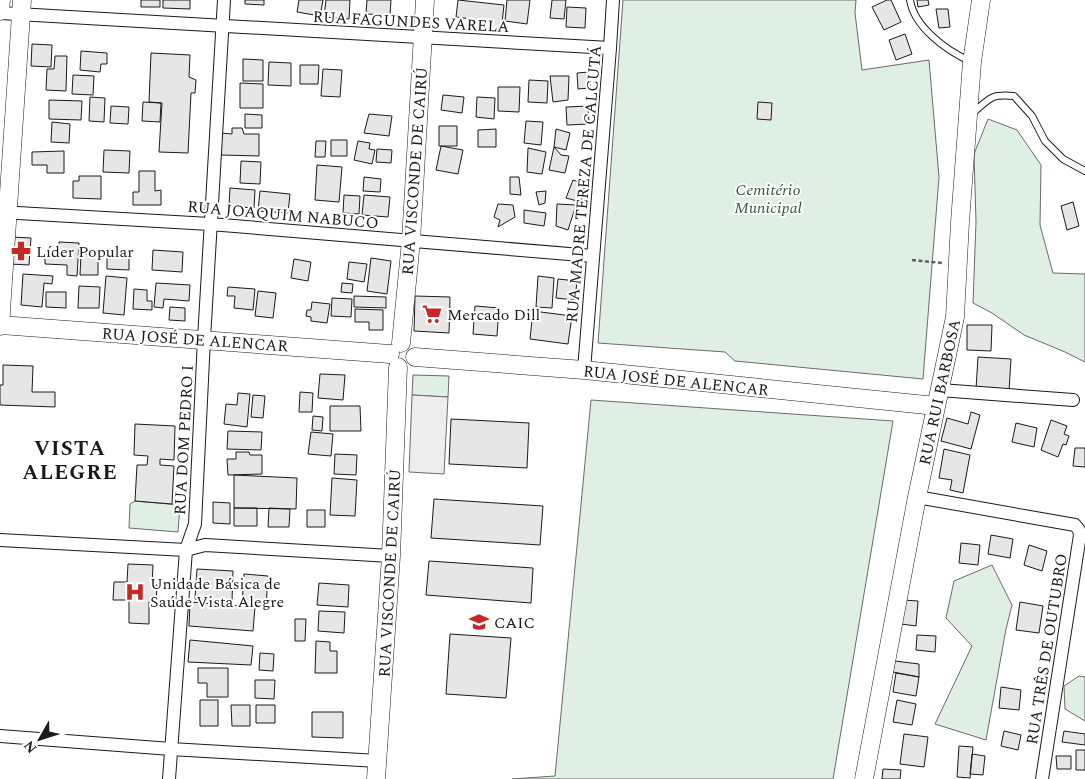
<svg xmlns="http://www.w3.org/2000/svg" width="1085" height="779" font-family="Spectral,serif">
	<rect width="100%" height="100%" fill="#fff"/>
	<path fill="#e0efe3" stroke="#6a6a6a" d="M623 0H856L855 13 862 70 929 60 939 177 923 379 735 361 725 352 598 343Z
		M988 119 1017 130 1041 165 1040 225 1053 273 1085 274V362L1065 352 1024 335 992 313 973 303 976 222 974 154Z
		M413 375 449 376 448 397 412 395Z
		M591 400 893 421 833 779H512L555 776Z
		M135 501 180 505 178 532 129 528 130 504Z
		M992 565 1012 605 1006 629 986 740 935 724 972 646 946 618 954 581Z
		M1079 676 1085 677V721L1065 709 1064 686Z"/>
	<path fill="#ededed" stroke="#6a6a6a" d="M412 395 448 397 444 474 409 472Z"/>
	<path fill="#e6e6e6" stroke="#1a1a1a" d="M141 0H160V7H141Z
		M163 0H190V9L163 8Z
		M245 0H264V5L245 4Z
		M299 0H323L320 16 297 12Z
		M326 0H350L349 19 324 17Z
		M367 0H391L390 15 366 14Z
		M458 0 504 5 501 32 483 30 479 20 456 17Z
		M507 0H530L527 24 505 21Z
		M552 0H566L564 19 550 18Z
		M887 0H891L901 22 884 30 872 7Z
		M917 0H928L929 5 918 7Z
		M567 7 586 8 585 28 566 27Z
		M936 9H948L950 27 939 28Z
		M905 34 912 54 896 60 889 40Z
		M32 44 52 45 51 67 31 66Z
		M81 51 107 53V64H101L100 72 80 70Z
		M151 53 190 55 189 77 196 80 195 93H191L188 153 159 152 162 103 149 102Z
		M55 56H67L66 91 46 90 47 69H54Z
		M243 59 263 60V81H243Z
		M269 62 291 63V86L268 85Z
		M300 65H319L318 84H300Z
		M323 69 342 70 340 97 321 96Z
		M589 72 590 88 578 89 577 73Z
		M73 75 94 76 93 95 72 94Z
		M550 76H569L568 100 553 102Z
		M529 80 548 81 547 103 528 102Z
		M240 83 263 84V108H240Z
		M498 87H520L519 112 498 111Z
		M443 95 464 97 462 113 441 110Z
		M90 97 105 98 104 122 89 121Z
		M477 97 495 98 494 119 476 117Z
		M49 100 82 101 81 120 49 119Z
		M143 102 161 103 160 122 142 121Z
		M758 102 772 103 771 120 757 119Z
		M111 106 129 107 128 124 110 123Z
		M588 106 589 124 567 125 566 107Z
		M245 114 262 115V128H245Z
		M369 114 392 116 389 136 364 133Z
		M526 121 543 122 541 145 524 143Z
		M52 122 70 124 69 143 51 142Z
		M439 126H457V146H439Z
		M232 128H242L244 134H259V156L221 155V133L232 134Z
		M496 129V147H478V130Z
		M556 129 570 133 566 150 554 147Z
		M331 140H347V156H331Z
		M316 141H326L325 157H315Z
		M358 141 370 143 369 149 375 150 372 164 354 160Z
		M441 146 463 150 458 174 436 170Z
		M554 147 561 155 569 156 565 173 549 170Z
		M528 148 546 152 542 174 527 172Z
		M377 149 392 150 391 163 376 162Z
		M104 150 130 151 129 173 103 172Z
		M64 151V173H47V165H32V152Z
		M241 161 261 162 260 184 240 183Z
		M317 165 342 167 339 202 315 200Z
		M139 171H155V191L161 190V205H133V192H139Z
		M79 176H101V199L73 198V181H79Z
		M364 177 381 179 380 192 363 191Z
		M510 177H519L521 195 510 194Z
		M573 180 585 184 581 202 566 198Z
		M230 188 255 190 254 208 229 206Z
		M260 191 290 194 288 213 258 211Z
		M546 191 545 203 539 205 536 192Z
		M344 195 360 196 359 214 343 213Z
		M364 195 390 197 388 217 362 215Z
		M1073 202 1079 226 1067 230 1061 206Z
		M498 204 513 205 515 217 498 227 500 220 494 217Z
		M557 204 576 205 568 230 556 226Z
		M524 210 546 213 544 226 524 223Z
		M12 237 31 238 29 265 10 264Z
		M59 242 79 243 77 276 67 275V265L45 264V257H49V253H59Z
		M107 249 129 250V270L107 269Z
		M153 250 183 252 182 272 152 270Z
		M81 254 98 255V275H80Z
		M371 258 391 261 387 294 367 291Z
		M294 259 311 262 308 281 291 278Z
		M349 262 367 264 364 282 347 279Z
		M23 274 53 276 52 284 44 283 42 307 21 305Z
		M106 276 127 278 124 315 103 313Z
		M538 276 554 278 552 308 536 307Z
		M558 279 577 281 575 300 556 298Z
		M156 283 190 285 189 301 164 299 163 308 154 307Z
		M342 283 353 284 352 293 341 292Z
		M79 286 100 287 99 308H78Z
		M228 287 255 289 253 310 234 308 235 296H227Z
		M134 289 147 290V301H152V310L133 309Z
		M258 291 276 293 273 318 255 316Z
		M46 292H66V308L46 307Z
		M354 296 386 297V308L354 307Z
		M415 296 450 297 449 333 414 331Z
		M332 298 352 299 351 317 331 316Z
		M312 302 330 304 327 323 311 321V317L306 316 307 310H311Z
		M475 306 499 308 497 336 473 334Z
		M170 307 185 308V321L169 320Z
		M355 309 383 310V330H369V322H355Z
		M533 311 572 316 568 344 530 339Z
		M967 325H992L991 351 967 350Z
		M978 357 1011 359 1009 391 976 389Z
		M3 365 33 366 32 392H55V407L0 405V385H3Z
		M320 374 345 375 343 400 318 398Z
		M300 392 313 393 312 412H299Z
		M238 393 250 394 247 427 224 424 226 404 237 405Z
		M253 395 265 396 263 418 251 417Z
		M330 406H360L361 431H330Z
		M971 412 980 415 971 449 941 441 947 418 968 424Z
		M313 416 323 417 322 431 312 430Z
		M451 419 529 423 527 468 449 464Z
		M1051 420 1067 426 1064 434 1069 436 1066 445 1063 444 1058 457 1041 450Z
		M1016 423 1037 428 1034 447 1012 442Z
		M135 424 175 426 174 460 160 459V465L174 466 172 504 135 501 137 465H147L148 456 134 455Z
		M228 431 262 432 261 450 227 449Z
		M311 432 333 434 331 456 308 454Z
		M1075 448H1085V467L1073 466Z
		M944 449 970 455 963 493 950 490 952 480 939 478Z
		M236 452H249L250 455H262V474L228 475 227 459H236Z
		M335 454 357 455 356 475 334 474Z
		M234 475 297 478 296 509 234 508Z
		M332 478 357 480 355 516 330 515Z
		M434 499 543 506 540 545 431 538Z
		M213 502 230 503V524L213 523Z
		M234 508H257V526H234Z
		M269 508 290 509 289 527H268Z
		M307 510H325V527H307Z
		M991 535 1013 539 1010 558 988 554Z
		M961 543 980 545 978 565 959 563Z
		M1029 545 1047 551 1042 571 1024 565Z
		M429 561 533 568 531 603 426 595Z
		M128 564 153 565 152 585H157L156 603 149 602V624L129 623V600H113L114 582H127Z
		M197 569 233 571 232 601 195 599Z
		M244 574 268 576 266 607 242 605Z
		M319 583 349 585 348 607 317 605Z
		M903 600 918 601 916 626 901 624Z
		M190 602 255 607 253 631 189 626Z
		M1020 602 1043 606 1039 633 1016 630Z
		M319 611 345 612 344 633 318 631Z
		M295 619H306L305 641H295Z
		M450 634 511 638 506 698 446 694Z
		M917 635 936 636 935 652 916 650Z
		M190 640 253 646 251 665 188 662Z
		M316 641 330 642V651H337V673H315Z
		M260 653 274 654 273 671 259 670Z
		M895 661 919 664V677L893 672Z
		M198 668H228V697H207V683H198Z
		M896 673 919 677 916 696 893 692Z
		M255 680H275L274 699 255 698Z
		M1001 687 1021 690 1019 710 999 708Z
		M200 700H218V726H200Z
		M897 700 916 704 912 725 893 722Z
		M231 705H250V726H232Z
		M256 705H275V723H256Z
		M312 712H343V738L312 737Z
		M1004 731 1021 735 1018 750 1001 746Z
		M1064 731 1085 734V745L1062 742Z
		M904 734 928 737 924 767 900 764Z
		M959 746 973 747 970 778 957 777Z
		M1076 750H1085V770H1076Z
		M972 754 985 756 983 775 970 774Z
		M1056 756H1071V769H1057Z
		M883 769 901 770 900 779H882Z"/>
	<g fill="none" stroke-linecap="round" stroke-linejoin="round">
		<defs>
			<path id="lane" d="M910 0C914 27 947 51 970 61
				M972 114C990 98 990 94 1014 96L1032 116 1045 141 1063 159 1085 171"/>
			<path id="street" d="M0 13 610 48
				M0 212 210 224 593 256
				M584 370 610 48 613 0
				M940 390 1073 400
				M917 497 1075 525 1079 530 1080 535 1042 779
				M0 540 186 550 205 545 391 556
				M0 736 171 749 378 761
				M169 779 186 550 195 524 204 339 224 0"/>
			<path id="secondary" d="M0 11 1 0
				M0 325 390 354
				M0 326 22 0
				M401 343 411 241 425 0
				M415 357 584 370 936 406
				M376 779 391 556 398 367
				M864 779 917 497 955 317 960 222 972 62 981 0"/>
		</defs>
		<use href="#lane" stroke="#1a1a1a" stroke-width="8"/>
		<use href="#street" stroke="#1a1a1a" stroke-width="14"/>
		<use href="#secondary" stroke="#1a1a1a" stroke-width="19"/>
		<path stroke="#5f5f5f" stroke-width="2.5" stroke-dasharray="4 2.5" stroke-linecap="butt" d="M912 260 942 263"/>
		<use href="#lane" stroke="#fff" stroke-width="6"/>
		<use href="#street" stroke="#fff" stroke-width="12"/>
		<use href="#secondary" stroke="#fff" stroke-width="18"/>
	</g>
	<defs>
		<symbol id="pharmacy-bare" viewBox="-9 -9 18 18"><path d="M-2-6h4v4h4v4h-4v4h-4v-4h-4v-4h4Z" fill="#c62828" stroke="#fff" stroke-width="2.5" paint-order="stroke"/></symbol>
		<symbol id="supermarket-bare" viewBox="-9 -9 18 18"><path d="M-6-5.5h2.5l.6 2H6L4.5 2H-2.5L-4.4-4H-6ZM-1.5 3.2a1.3 1.3 0 1 0 .1 0ZM3 3.2a1.3 1.3 0 1 0 .1 0Z" fill="#c62828" stroke="#fff" stroke-width="2.5" paint-order="stroke"/></symbol>
		<symbol id="hospital-bare" viewBox="-9 -9 18 18"><path d="M-5-5h3v3.5h4V-5h3V5h-3V1.5h-4V5h-3Z" fill="#c62828" stroke="#fff" stroke-width="2.5" paint-order="stroke"/></symbol>
		<symbol id="school-bare" viewBox="-9 -9 18 18"><path d="M0-5L7-2L0 1L-7-2ZM-4 1L0 2.5L4 1V4Q0 6-4 4Z" fill="#c62828" stroke="#fff" stroke-width="2.5" paint-order="stroke"/></symbol>
	</defs>
	<g fill-rule="evenodd">
		<use href="#pharmacy-bare" x="7" y="237" width="28" height="28"/>
		<use href="#supermarket-bare" x="418" y="300" width="28" height="28"/>
		<use href="#hospital-bare" x="121" y="578" width="28" height="28"/>
		<use href="#school-bare" x="465" y="608" width="28" height="28"/>
	</g>
	<g text-anchor="middle" stroke-width="4" stroke-linejoin="round" paint-order="stroke">
		<g font-size="16" fill="#1a1a1a" stroke="#fff">
			<text transform="translate(411 21) rotate(3)" y="6">RUA FAGUNDES VARELA</text>
			<text transform="translate(414 171) rotate(-86)" y="6">RUA VISCONDE DE CAIRÚ</text>
			<text transform="translate(583 184) rotate(-85)" y="6">RUA MADRE TEREZA DE CALCUTÁ</text>
			<text transform="translate(283 214) rotate(5)" y="6">RUA JOAQUIM NABUCO</text>
			<text transform="translate(195 339) rotate(4)" y="6">RUA JOSÉ DE ALENCAR</text>
			<text transform="translate(676 380) rotate(6)" y="6">RUA JOSÉ DE ALENCAR</text>
			<text transform="translate(939 392) rotate(-78)" y="6">RUA RUI BARBOSA</text>
			<text transform="translate(183 440) rotate(-87)" y="6">RUA DOM PEDRO I</text>
			<text transform="translate(389 573) rotate(-87)" y="6">RUA VISCONDE DE CAIRÚ</text>
			<text transform="translate(1046 649) rotate(-81)" y="6">RUA TRÊS DE OUTUBRO</text>
		</g>
		<g font-size="16" font-style="italic" fill="#2b5a34" stroke="#fff">
			<text x="768" y="195">Cemitério<tspan x="768" dy="18">Municipal</tspan></text>
		</g>
		<g font-size="16" fill="#1a1a1a" stroke="#fff" text-anchor="start">
			<text x="36" y="257">Líder Popular</text>
			<text x="447" y="320">Mercado Dill</text>
			<text x="150" y="589">Unidade Básica de<tspan x="150" dy="18">Saúde Vista Alegre</tspan></text>
			<text x="494" y="628">CAIC</text>
		</g>
		<g font-size="21" font-weight="bold" letter-spacing="1" fill="#1a1a1a" stroke="#fff">
			<text x="70" y="455">VISTA<tspan x="70" dy="24">ALEGRE</tspan></text>
		</g>
	</g>
	<g transform="translate(40 739) rotate(231)" stroke="#ffffff" stroke-width="4" paint-order="stroke">
	<path d="M0-4L9 19L0 12L-9 19Z" fill="#1a1a1a"/>
	<text y="-8" font-size="14" font-weight="bold" text-anchor="middle" fill="#1a1a1a">N</text>
	</g>
</svg>
